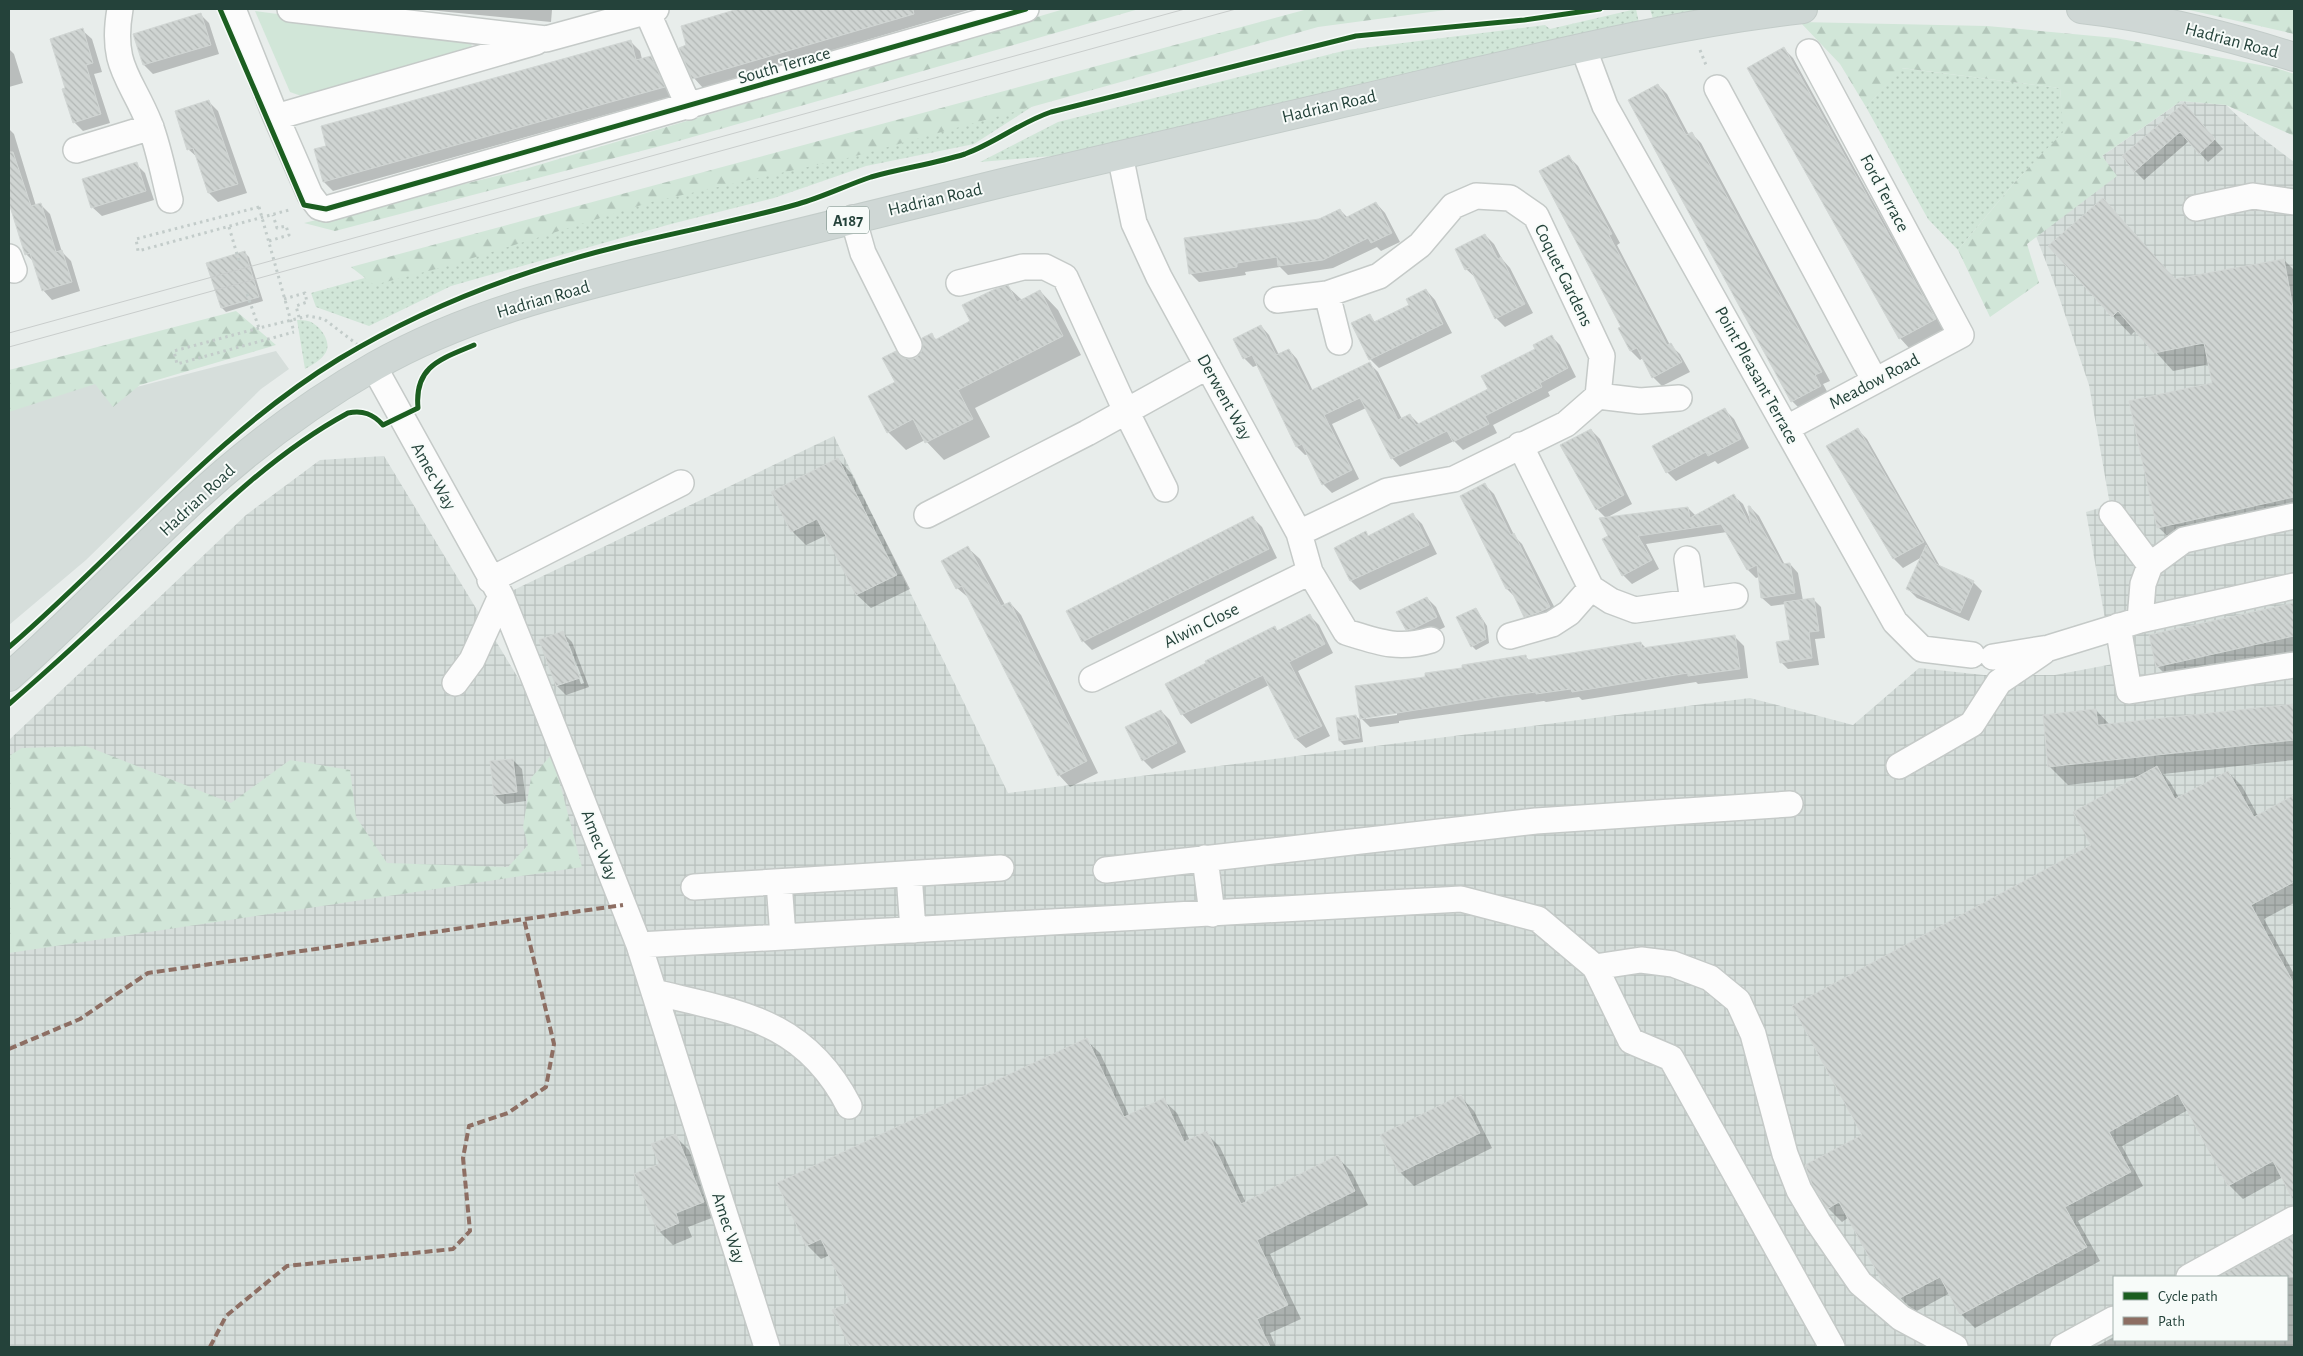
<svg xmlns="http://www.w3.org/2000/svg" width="2303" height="1356" font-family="'Alegreya Sans',sans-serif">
	<defs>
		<pattern id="industrial-grid" width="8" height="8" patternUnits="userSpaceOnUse" patternTransform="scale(1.25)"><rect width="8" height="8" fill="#d6dedb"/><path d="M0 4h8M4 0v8" fill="none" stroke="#b8c0bd"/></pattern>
		<pattern id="grass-dots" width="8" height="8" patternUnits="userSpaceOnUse" patternTransform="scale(1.25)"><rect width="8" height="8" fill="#d1e6d8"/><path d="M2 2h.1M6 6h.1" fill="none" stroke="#b3c6ba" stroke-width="1.8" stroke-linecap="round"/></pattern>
		<pattern id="forest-firs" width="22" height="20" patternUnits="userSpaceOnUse" patternTransform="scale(1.25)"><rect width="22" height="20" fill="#d1e6d8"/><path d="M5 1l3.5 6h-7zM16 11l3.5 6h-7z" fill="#b3c6ba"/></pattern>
		<pattern id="building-back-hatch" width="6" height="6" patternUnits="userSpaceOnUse" patternTransform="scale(1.25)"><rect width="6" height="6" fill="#cfd4d2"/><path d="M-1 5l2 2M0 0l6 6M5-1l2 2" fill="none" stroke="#b2b7b5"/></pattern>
	</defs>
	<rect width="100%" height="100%" fill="#e8edeb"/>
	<path fill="#d6dedb" d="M276 351 289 369 261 389 86 560 9 625V394L77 376 121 391Z"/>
	<path fill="url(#industrial-grid)" fill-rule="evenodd" d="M2181 101 2226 105 2257 134 2294 162V1347H9V740L246 515 320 460 384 456 523 686 534 679 501 596 834 436 1008 793 1750 698 1853 725 1919 668 1984 675H2055L2113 664 2086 512 2110 505 2089 385 2056 288 2034 231 2116 176 2102 156ZM2114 1277H2287V1340H2114Z"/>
	<path fill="url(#grass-dots)" d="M1636 9 1639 23 1077 154 980 162 1058 122 1347 50 1545 25 1550 29Z
		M1650 9H1715L1653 19Z
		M1901 68 2060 88 2064 132 2014 183 1958 250 1928 219 1866 107Z
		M1033 106 974 144 866 166 774 198 671 224 451 286 369 326 316 307 311 293 842 144Z
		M297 320C300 320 305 320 308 321 319 324 332 341 326 352 322 360 312 365 305 369Z"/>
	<path fill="url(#forest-firs)" d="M1064 9H1139L668 144 335 231 304 223 525 169Z
		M1308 9H1453L1318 27 852 157 651 202 444 267 374 285 351 267Z
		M2185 9H2294V34Z
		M1800 22 1987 26 2116 38 2276 68 2294 74V136L2226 105 2181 101 2102 156 2117 176 2027 244 2039 283 1990 317 1958 250 2014 183 2063 132 2060 88 1902 68 1866 107 1840 64Z
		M236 311 276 345 140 385 113 407 95 384 9 412V370Z
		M86 746 231 803 290 760 350 770 356 817 387 863 508 867 528 845 523 827 531 778 552 754 582 867 9 953V756L22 748Z"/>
	<path fill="#d1e6d8" d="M255 11 470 40 473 50 310 99 290 92Z"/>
	<path fill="#0003" fill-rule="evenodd" d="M418 9H557L552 10 551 22Z
		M743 9H972L703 88 694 78 682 27Z
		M200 14 209 23 219 54 153 74 144 65 134 35Z
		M82 30 92 39 102 72 94 74 110 123 83 131 74 122 67 89Z
		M631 42 640 51 642 59 650 57 660 66 673 96 333 191 324 182 315 150Z
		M9 49 14 54 23 83 9 87Z
		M1784 49 1793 58 1944 329 1909 348 1900 338 1749 68Z
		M1658 85 1667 94 1689 135 1692 134 1701 143 1830 381 1823 384 1829 395 1801 410 1792 401Z
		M209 102 218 111 247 193 218 202 209 193 198 158 188 149Z
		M2184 105 2223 149 2208 162 2189 141 2144 180 2135 171Z
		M9 129 14 134 36 206 41 205 50 214 62 252 71 261 80 291 52 300 43 290 35 263 26 254 11 206 9 207Z
		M1569 157 1578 166 1620 243 1617 245 1670 345 1680 354 1690 372 1662 386 1653 377 1643 358 1640 360 1631 351 1619 329 1622 327Z
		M136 164 145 173 154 200 102 216 92 207Z
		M2103 199 2176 280 2284 260 2294 270V519L2177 545 2158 527 2213 384 2210 364 2173 371 2136 330 2131 335 2113 316Z
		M1376 203 1385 213 1400 242 1381 251 1377 247 1333 268 1288 275 1280 267 1245 272 1246 275 1199 282 1190 273 1340 210 1348 218Z
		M1485 235 1494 244 1502 259 1510 268 1533 313 1505 327 1496 318 1476 278 1466 269Z
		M245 253 249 257 263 301 226 312 222 308 208 264Z
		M1008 287 1022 300 1040 291 1058 310 1081 355 975 408 990 437 944 460 925 440 906 450 888 432 901 358 908 361 916 359 922 353 931 335 937 340 972 322Z
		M1426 290 1435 300 1452 333 1379 368 1370 359 1369 315 1376 323 1410 306Z
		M1261 326 1269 335 1279 355 1289 350 1297 359 1313 391 1370 364 1378 372 1402 419 1410 415 1420 425 1489 390 1552 337 1560 345 1576 377 1548 392 1550 396 1493 425 1497 433 1463 450 1454 441 1400 467 1392 458 1366 408 1332 424 1359 479 1332 493 1323 484 1309 454 1305 455 1297 447 1258 365 1253 367 1244 358Z
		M1725 410 1734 419 1749 448 1718 464 1715 461 1676 481 1667 472Z
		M1591 430 1600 439 1632 504 1606 518 1597 509Z
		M1858 430 1867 439 1941 568 1973 582 1982 591 1969 621 1917 598 1908 589 1922 557 1903 568 1894 559 1828 447Z
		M838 459 851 473 910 589 871 608 857 595 827 535 806 545 792 531Z
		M1485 485 1494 494 1515 537 1522 544 1559 616 1534 625 1525 616 1515 597 1507 589Z
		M1734 496 1743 504 1751 521 1750 507 1759 516 1785 565 1790 564 1798 573 1803 601 1814 600 1821 607 1825 638 1815 639 1819 665 1788 669 1781 662 1791 641 1786 604 1771 606 1762 598 1759 577 1756 578 1748 570 1727 532 1646 544 1659 569 1632 584 1623 575 1604 539 1688 508 1696 516Z
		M1413 515 1422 524 1437 554 1360 590 1351 581 1335 548 1366 533 1369 537Z
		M1253 518 1262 527 1277 558 1092 650 1083 641Z
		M968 548 980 559 1005 605 1010 603 1021 615 1098 773 1070 787 1059 775 970 599 957 588Z
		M1427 598 1436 607 1445 627 1423 638 1416 639 1407 629Z
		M2294 604V652L2171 680 2157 666 2150 636Z
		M1476 609 1487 626 1489 643 1476 650 1472 646Z
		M1310 616 1319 625 1333 653 1298 671 1330 736 1306 748 1296 739 1269 685 1191 724 1182 714 1275 628 1279 632Z
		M563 633 572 642 589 687 566 695 557 686 540 641ZM566 642H568L584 683 581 684Z
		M1735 637 1744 646 1748 678 1698 684 1696 682 1582 700 1579 697 1546 702 1544 701 1399 721V723L1370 727 1361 718 1427 678 1526 657 1530 661 1641 643 1647 649ZM1397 713V715L1366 719V717Z
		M2294 705V760L2163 774 2170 782 2179 798 2228 772 2242 786 2258 816 2294 797V903L2264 919 2294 974V1191L2283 1177 2243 1199 2229 1185 2188 1110 2122 1146 2143 1186 2078 1221 2100 1261 1975 1328 1961 1314 1950 1293 1915 1312 1886 1284 1849 1217 1842 1222 1828 1208 1864 1135 2092 845 2140 777 2068 785 2049 766 2096 710 2110 725Z
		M1161 711 1170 720 1186 752 1152 769 1143 760Z
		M1356 716 1360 720 1363 742 1344 745 1340 741Z
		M513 760 522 769 526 801 504 804 495 795Z
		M1086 1040 1100 1053 1129 1115 1163 1100 1177 1113 1190 1141 1206 1133 1220 1147 1246 1203 1337 1157 1351 1171 1368 1205 1270 1254 1301 1319 1270 1333 1276 1347H851L834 1311 852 1302 830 1255 821 1259 807 1245Z
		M1461 1097 1474 1111 1492 1148 1414 1186 1400 1172Z
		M675 1136 689 1150 717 1216 688 1227 692 1237 673 1245 659 1231 661 1165Z
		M2294 1236V1347H2095L2114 1337V1340H2287V1277H2219Z"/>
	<path fill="url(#building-back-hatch)" stroke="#d1d6d4" d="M738 9H913L914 14 692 79 679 48 686 45 681 26Z
		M201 13 211 45 143 65 133 34Z
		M83 28 93 63 86 65 101 114 73 123 62 89 65 88 50 39Z
		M631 40 636 60 651 56 665 87 323 182 314 149 326 146 321 126Z
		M1784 47 1936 319 1899 339 1747 68Z
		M1658 84 1686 135 1692 132 1822 372 1815 375 1821 386 1791 402 1628 100Z
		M209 100 238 184 208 193 193 148 187 150 175 111Z
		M2184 103 2215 139 2199 154 2180 132 2134 172 2122 156Z
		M9 152H13L31 206 41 203 56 252 62 250 72 282 42 291 30 253 25 255 9 203Z
		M1569 155 1612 234 1609 235 1667 345 1671 343 1682 362 1652 378 1637 348 1630 351 1618 328 1621 327 1539 171Z
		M137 162 146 191 91 208 82 179Z
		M2103 198 2175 279 2284 259 2294 313V497L2157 528 2129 401 2212 383 2204 343 2154 353 2118 311 2112 317 2048 246Z
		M1376 202 1392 233 1371 243 1368 238 1323 260 1278 266 1277 257 1237 263V267L1189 274 1184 238 1319 219 1340 209 1345 218Z
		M1485 234 1498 259 1501 257 1525 304 1495 319 1470 268 1465 270 1455 249Z
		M245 251 259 297 221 308 206 263Z
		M1008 285 1017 302 1040 290 1063 336 958 390 973 419 925 443 913 419 887 433 868 396 895 382 882 358 896 351 901 357 908 359 916 358 921 352 923 346 922 338 932 333 935 340 970 321 962 305 995 289Z
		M1426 289 1443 324 1369 360 1351 323 1370 314 1374 322 1409 305 1406 299Z
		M1261 325 1276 355 1289 349 1310 391 1370 362 1398 420 1410 414 1416 425 1488 389 1481 376 1535 349 1533 345 1552 335 1568 368 1540 383 1542 387 1485 416 1489 424 1453 442 1447 431 1391 459 1360 398 1324 415 1352 470 1322 485 1302 444 1296 447 1252 355 1243 359 1233 339Z
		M1725 408 1741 439 1708 456 1706 452 1666 473 1652 446Z
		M1858 428 1924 542 1893 559 1826 446Z
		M1591 429 1624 495 1596 510 1560 445Z
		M838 458 897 575 856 595 817 519 791 532 771 492Z
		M1485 483 1511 535 1514 533 1550 607 1537 613 1524 617 1510 588 1506 589 1460 496Z
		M1734 494 1751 527 1748 506H1750L1782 564 1790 563 1795 593 1761 598 1757 565 1747 570 1721 524 1638 536 1652 560 1622 576 1602 539 1608 536 1599 518 1688 507 1690 518Z
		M1413 513 1429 545 1350 581 1334 548 1366 531 1368 536Z
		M1253 516 1269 549 1082 642 1066 611Z
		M1926 545 1936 564 1974 581 1960 613 1906 589Z
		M968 546 1001 606 1010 602 1087 761 1058 776 962 586 956 589 941 561Z
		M1427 597 1437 617 1413 629 1406 630 1396 612Z
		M1814 598 1819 631 1809 632 1812 658 1780 663 1776 642 1790 640 1784 602Z
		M2294 603V636L2156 667 2149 635Z
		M1476 608 1483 621 1486 639 1471 647 1456 617Z
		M1310 614 1325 644 1289 662 1322 726 1295 739 1263 675 1181 715 1165 684 1206 663 1205 661 1275 626 1277 631Z
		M563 631 580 678 556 686 539 640Z
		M1735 635 1740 669 1688 676V673L1572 692 1571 689 1536 694V692L1497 697 1360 719 1355 686 1425 677V673L1462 668V665L1526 655 1527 660 1641 642 1642 648Z
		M2294 704V740L2048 767 2043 715 2096 709 2098 725Z
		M1161 710 1177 743 1142 761 1125 727Z
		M1356 715 1360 738 1339 741 1336 718Z
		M513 759 517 792 494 795 490 761Z
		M2157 766 2175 799 2228 771 2254 817 2294 795V882L2251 905 2294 984V1202L2273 1161 2228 1186 2178 1094 2109 1132 2131 1172 2065 1207 2087 1247 1960 1315 1940 1277 1900 1298 1884 1285 1839 1202 1827 1209 1812 1184 1805 1165 1862 1135 1792 1006 2091 845 2073 812Z
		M1087 1038 1124 1117 1164 1098 1184 1142 1207 1131 1241 1204 1338 1155 1355 1191 1257 1240 1288 1305 1257 1319 1270 1347H850L832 1310 850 1302 821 1239 806 1246 777 1183Z
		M1461 1095 1480 1133 1399 1173 1380 1135Z
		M676 1134 704 1202 676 1213 679 1223 658 1232 634 1174 659 1164 651 1144Z
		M2294 1235V1277H2218Z"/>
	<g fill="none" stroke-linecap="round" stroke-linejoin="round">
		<defs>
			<path id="minor" d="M120 9C110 67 131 77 150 125 159 149 164 176 170 200
				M233 9 276 117 310 195 319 207 326 209 1026 9
				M290 9 546 39 656 9
				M646 9 689 107
				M1583 47 1605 106 1895 622 1922 649 1972 655
				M1717 88 1875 381
				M276 117 536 42
				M76 150 151 127
				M1120 155 1134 223 1159 277 1299 533 1310 572 1346 632C1378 642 1398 650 1431 640
				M2196 208 2253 196 2294 202
				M853 218 863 253 909 345
				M9 257 14 270
				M959 283 1023 267H1045L1065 277 1126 411 1165 489
				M1327 294 1339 342
				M1277 300 1327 294 1379 276 1420 245 1453 206 1476 196 1510 198 1536 216 1602 356 1598 396 1566 424 1454 479 1387 491 1299 533
				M374 367 501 596 534 678 639 945 767 1347
				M1598 396 1640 401 1679 398
				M1787 428 1961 335 1809 52
				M1520 445 1591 588 1611 601 1635 610 1735 596
				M2112 514 2150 565 2143 584 2140 620
				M927 515 1087 433 1208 366
				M1687 559 1693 602
				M2150 565 2184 540 2294 516
				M490 580 681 483
				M2118 626 2129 691 2294 665
				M1510 636 1552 624 1569 613 1591 588
				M1993 657 2049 648 2140 620 2294 586
				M1092 679 1310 572
				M455 683 472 660 501 596
				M1899 766 1972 724 1999 682 2043 652
				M1205 858 1212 914
				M1106 870 1536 821 1790 804
				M909 874 913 930
				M779 882 783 937
				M694 887 1001 868
				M639 945 1461 899 1538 919 1595 967 1631 1041 1671 1058 1832 1347
				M1595 967 1641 960 1673 964 1710 978 1738 1001 1753 1034 1785 1154 1799 1190 1818 1222 1860 1283 1901 1318 1955 1347
				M654 992C740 1013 805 1020 849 1106
				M2189 1277 2294 1219
				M2063 1347 2114 1319"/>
			<path id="major" d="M2081 9C2153 17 2225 35 2294 57
				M9 677C70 623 126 563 186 507 243 453 307 405 375 366 470 312 575 288 681 262 789 235 897 208 1006 182 1149 148 1293 115 1437 81 1558 53 1679 23 1803 9"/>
		</defs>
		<use href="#minor" stroke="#c5cac8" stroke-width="28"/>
		<use href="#major" stroke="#c3ccc9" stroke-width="30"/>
		<path stroke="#c3ccca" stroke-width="3" stroke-dasharray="2.5 4" stroke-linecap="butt" d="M1700 50 1706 65
			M259 207 136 239 138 251 289 210
			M229 227 239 261
			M269 241 289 235 286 226 277 228 273 215
			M247 294 259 328 308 316 324 319 358 345
			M284 299 305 293 307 302 296 306 299 317
			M259 328 174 351 177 364 294 332"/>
		<use href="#minor" stroke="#fcfcfc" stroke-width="25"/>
		<use href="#major" stroke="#cfd7d5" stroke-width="28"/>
		<path stroke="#c9cdcc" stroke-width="1" d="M9 333 1185 9
			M9 347 1236 9"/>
		<path stroke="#c3ccca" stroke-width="3" stroke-dasharray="2.5 4" stroke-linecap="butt" d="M259 207 294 332"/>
		<path stroke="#8d6e63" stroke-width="4" stroke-dasharray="8 4" stroke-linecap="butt" d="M9 1049 80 1019 148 973 623 905
			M210 1347 226 1316 287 1266 453 1249 470 1231 463 1158 469 1126 508 1113 546 1087 554 1044 524 919"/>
		<defs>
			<path id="cycleway" d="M220 9 304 205 326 209 1026 9
				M9 647C120 552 213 436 339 359 425 307 519 271 617 247 677 232 738 221 798 204 823 197 847 185 871 177 902 168 934 164 965 154 995 143 1021 122 1051 112L1356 36 1524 20 1600 9
				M9 704C59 661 107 616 154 571 214 513 274 453 348 413 363 410 373 414 383 425L418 408C414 366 441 359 474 345"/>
		</defs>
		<use href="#cycleway" stroke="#f7fbf9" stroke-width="8"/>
		<use href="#cycleway" stroke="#1b5e20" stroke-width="5"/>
	</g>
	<g text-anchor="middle" stroke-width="4" stroke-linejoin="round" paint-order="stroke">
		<rect fill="#f7fbf9" stroke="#637a73" stroke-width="1" x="827" y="206.5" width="42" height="27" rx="4"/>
		<g font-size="16" font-weight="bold" fill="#24423a">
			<text x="848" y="226">A187</text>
		</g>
		<g font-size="18" fill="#24423a" stroke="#f7fbf9">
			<text transform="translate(2232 40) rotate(15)" y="6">Hadrian Road</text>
			<text transform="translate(784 65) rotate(-16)" y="6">South Terrace</text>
			<text transform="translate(1329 106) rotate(-13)" y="6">Hadrian Road</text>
			<text transform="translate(1885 193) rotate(62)" y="6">Ford Terrace</text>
			<text transform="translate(935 199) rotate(-13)" y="6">Hadrian Road</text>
			<text transform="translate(1564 275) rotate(64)" y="6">Coquet Gardens</text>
			<text transform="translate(543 299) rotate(-16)" y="6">Hadrian Road</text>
			<text transform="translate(1757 375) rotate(61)" y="6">Point Pleasant Terrace</text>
			<text transform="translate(1874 381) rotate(-28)" y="6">Meadow Road</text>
			<text transform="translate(1225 397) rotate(61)" y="6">Derwent Way</text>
			<text transform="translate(434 476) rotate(61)" y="6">Amec Way</text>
			<text transform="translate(197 500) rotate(-43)" y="6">Hadrian Road</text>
			<text transform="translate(1201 625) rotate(-26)" y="6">Alwin Close</text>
			<text transform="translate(600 845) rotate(69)" y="6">Amec Way</text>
			<text transform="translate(729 1228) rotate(72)" y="6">Amec Way</text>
		</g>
	</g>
	<rect width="2303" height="1356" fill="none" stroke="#24423a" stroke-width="20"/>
	<rect x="2113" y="1276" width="175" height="65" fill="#f7fbf9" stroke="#a3b1ad"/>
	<rect x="2123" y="1292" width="25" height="8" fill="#1b5e20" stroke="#a3b1ad"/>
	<text x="2158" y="1301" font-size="15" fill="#24423a">Cycle path</text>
	<rect x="2123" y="1317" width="25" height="8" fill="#8d6e63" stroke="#a3b1ad"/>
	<text x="2158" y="1326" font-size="15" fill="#24423a">Path</text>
</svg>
